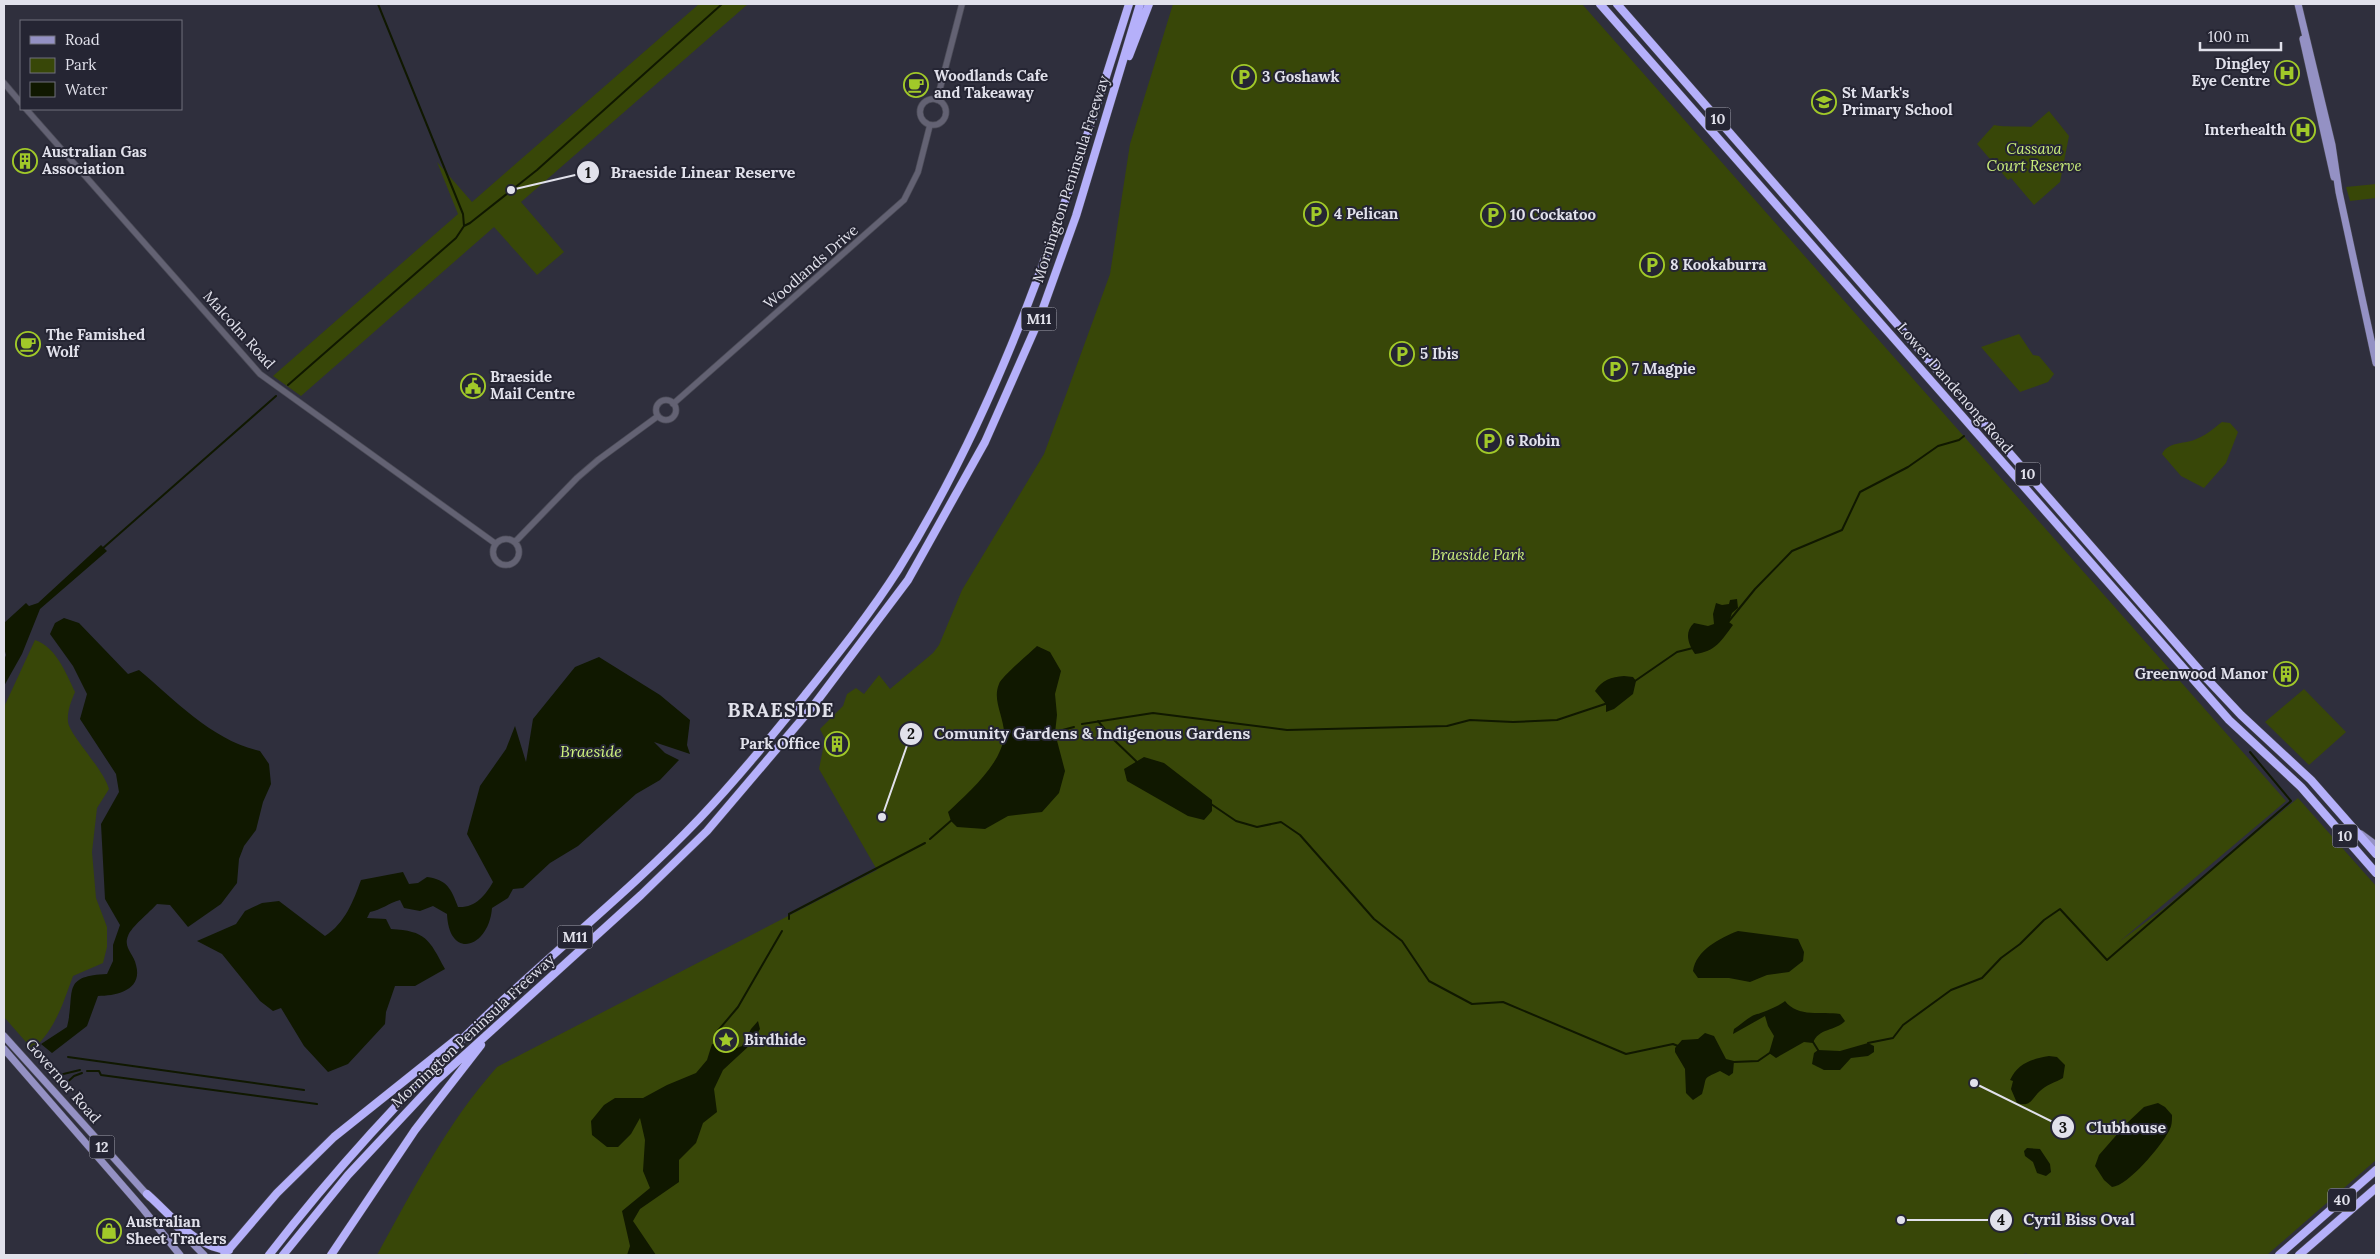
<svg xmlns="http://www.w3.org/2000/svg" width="2380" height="1259" font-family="Lora,serif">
	<rect width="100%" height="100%" fill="#2f2f3d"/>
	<path fill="#384708" d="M699 4H748L521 202 564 252 537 275 494 227 301 396 273 376 458 214 437 162 472 202Z
		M1173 4H1582L2286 801 2119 942 2166 907 2298 798 2376 886V1160L2267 1255H2028L2026 1253 2022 1255H377C413 1190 447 1123 497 1067L877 870 819 769 825 739 820 729 843 706 847 694 856 688 864 694 879 675 890 689 933 653 939 645 962 590 1044 454 1067 392 1110 274 1130 144Z
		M2049 111 2069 136 2060 182 2034 205 2011 178 2008 180 1977 144 1994 125C2000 127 2021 126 2031 127Z
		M2376 184V198L2350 201 2346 187Z
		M2019 334 2033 355 2039 356 2054 374 2048 382 2020 392 1981 347Z
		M2222 422 2230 423 2238 432 2226 463 2204 488 2181 476 2162 454C2168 442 2183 444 2194 440 2205 436 2213 429 2222 422Z
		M35 640C56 647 66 673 75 692 71 702 67 711 68 722 70 736 103 768 109 789L97 808 92 852 96 898 107 927V947L103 963 73 976C62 1006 56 1027 33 1050L4 1017V707Z
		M2304 689 2346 732 2309 765 2265 722Z"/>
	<path fill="#101800" d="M101 545 107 551 40 609 22 654 4 686V660L6 655 4 648V623L26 603 29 606 38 603Z
		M1737 599 1738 608 1732 613 1729 622 1733 625C1722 640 1715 652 1695 654 1688 644 1684 632 1694 623L1708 626 1714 624 1713 614 1716 603 1722 605 1729 604 1730 600Z
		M64 618 79 623 128 674 139 670C175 700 213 741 260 751L269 764 271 784 263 802 256 830 244 846 239 859 237 883 221 904 188 927 170 905 157 904C150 912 131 927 128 936 123 948 134 954 136 965 143 990 117 996 98 996L87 1026 52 1053 41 1044 67 1027C76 992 60 976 107 974L113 961V945L120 925 105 899 101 824 119 792 116 774 80 719 87 694 73 666 50 634 55 623Z
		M1037 646 1050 652 1061 671 1055 694 1057 715 1055 733 1065 771 1059 793 1042 812 1008 816 985 829 957 827 951 821 948 812C967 794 1005 761 1004 733 1004 717 992 700 999 684 1001 677 1030 653 1037 646Z
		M599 657 660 695 690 720 687 745 690 754 654 742 665 753 679 760 660 780 636 794 578 846 550 863 523 888 513 889 508 898 492 908C489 948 449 961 447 914L433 906 420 911 404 908 400 900C389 903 381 910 370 912L367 918 386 919 391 929C426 931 429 939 445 969L415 986H395L386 1012 385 1024 348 1064 328 1072 304 1046 281 1008 273 1011 260 1001 222 954 197 941 236 924 245 911 262 903 279 901 325 936C345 923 353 902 361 880L403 872 409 884 418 883 427 877C447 880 451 888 458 907 475 908 485 896 493 882L467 834 480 786 506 749 515 726 526 762 533 719 575 667Z
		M1624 676 1633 677 1636 681 1633 694 1614 709 1606 712V704L1595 691C1602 680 1611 677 1624 676Z
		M1144 757 1164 763 1212 800V811L1204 820 1188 816 1127 781 1124 769Z
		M1738 931 1798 939 1804 952 1803 961 1789 972 1767 975 1750 982 1729 978H1698L1693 971C1696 950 1720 938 1738 931Z
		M1785 1001C1798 1018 1822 1011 1840 1014L1845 1021C1836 1031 1818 1028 1813 1043L1804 1042 1776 1058 1769 1053 1774 1036 1768 1026 1765 1016 1733 1034 1734 1029C1741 1025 1749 1016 1757 1014 1762 1013 1781 1005 1785 1001Z
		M758 1021 760 1029 750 1045 723 1070 714 1089 717 1112 703 1123 696 1143 679 1160V1182L640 1209 633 1221 656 1255H627L630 1246 622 1211 650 1188 643 1171 645 1140 640 1118 631 1134 618 1147H607L592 1135 591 1121 604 1105 615 1098H643L667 1085 696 1073 707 1060 712 1044 724 1043 734 1049 742 1046 751 1029Z
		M1705 1033 1714 1036 1726 1059 1734 1061 1733 1073 1729 1076 1720 1071C1701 1080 1708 1075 1702 1094L1693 1100 1686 1093 1685 1069 1675 1052V1048L1682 1040 1698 1039Z
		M1868 1043 1874 1046V1052L1868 1056 1851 1058 1840 1070H1824L1812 1064 1814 1053 1818 1050 1840 1051Z
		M2049 1056 2057 1057 2065 1065 2063 1078C2056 1082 2046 1085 2040 1091 2032 1098 2031 1108 2017 1103L2011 1089 2013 1081 2010 1080C2018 1063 2032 1059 2049 1056Z
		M2158 1103 2165 1107 2172 1115C2172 1121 2172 1126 2169 1131 2161 1146 2128 1186 2112 1187L2104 1180 2095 1166 2099 1155 2127 1123 2144 1107Z
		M2027 1148 2040 1149 2050 1164 2051 1172 2046 1176 2037 1173 2033 1162 2025 1156 2024 1151Z"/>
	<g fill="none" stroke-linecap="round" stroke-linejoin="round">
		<path stroke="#101800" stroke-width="2" d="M464 226 470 223 537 170 722 4
			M288 385 456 238 464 226 463 214 378 4
			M102 549 276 396
			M1729 621 1755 589 1792 551 1842 530 1860 492 1908 467 1938 446 1959 440 1964 436
			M1635 681 1677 652 1693 648
			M1098 721 1112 738 1137 762
			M1082 724 1153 713 1287 730 1447 726 1470 720 1513 722 1557 720 1608 703
			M1055 732 1074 727
			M1211 804 1236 821 1257 827 1281 822 1300 835 1374 919 1402 941 1429 981 1472 1004 1503 1002 1626 1054 1673 1044 1678 1046
			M930 839 953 819
			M789 919V914L925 843
			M1813 1042 1818 1050
			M1868 1043 1893 1038 1903 1025 1951 990 1982 978 2001 958 2020 944 2044 920 2060 909 2107 960 2291 801 2250 752
			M715 1044 716 1033 738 1007 782 931
			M68 1057 304 1090
			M1734 1062 1758 1061 1771 1052
			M87 1071H99L101 1075 317 1104
			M55 1076 80 1070
			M63 1086 74 1076 82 1073"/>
		<defs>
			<path id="minor" d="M4 83 21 103
				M920 112a13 13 0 1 1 26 0a13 13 0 1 1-26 0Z
				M937 100 962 4
				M26 109 260 374 496 544
				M656 410a10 10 0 1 1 20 0a10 10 0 1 1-20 0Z
				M673 404 904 200 918 172 930 125
				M493 552a13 13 0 1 1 26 0a13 13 0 1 1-26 0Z
				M515 542 577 478 598 460 658 416"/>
			<path id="major" d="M2298 4 2332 145 2339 192 2376 363
				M2303 39 2334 177
				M2361 834 2376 845
				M4 1036 149 1197
				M4 1049 143 1209 180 1255
				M177 1227 204 1255"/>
			<path id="highway" d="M1600 4 2229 720 2301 787 2376 873
				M1617 4 2208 680 2241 715 2311 780 2376 854
				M1129 56 1149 4
				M147 1194C171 1215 195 1248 229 1250
				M224 1255 277 1193 334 1137 458 1038
				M269 1255C334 1171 406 1092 483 1019 554 951 631 890 699 819 737 779 771 737 805 695 837 655 870 614 898 570 1008 394 1067 200 1129 4
				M283 1255 348 1175 437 1080 641 895 707 831 814 705 908 580 985 442 1038 322 1076 216 1140 4
				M331 1255 415 1130 481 1045
				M2279 1255 2376 1170
				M2299 1255 2376 1188"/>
		</defs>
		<use href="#minor" stroke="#4c4c58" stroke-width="7"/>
		<use href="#major" stroke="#4c4c58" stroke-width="8"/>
		<use href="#highway" stroke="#4c4c58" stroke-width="9"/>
		<use href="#minor" stroke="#636273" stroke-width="5.5"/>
		<use href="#major" stroke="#9491c4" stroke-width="7"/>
		<use href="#highway" stroke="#b5b0fa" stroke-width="8"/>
	</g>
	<defs>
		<symbol id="hospital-ring" viewBox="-11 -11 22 22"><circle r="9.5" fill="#252533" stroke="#a1c929" stroke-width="1.5"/><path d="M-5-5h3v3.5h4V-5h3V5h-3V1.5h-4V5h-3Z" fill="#a1c929"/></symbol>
		<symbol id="parking-ring" viewBox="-11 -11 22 22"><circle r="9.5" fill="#252533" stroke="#a1c929" stroke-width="1.5"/><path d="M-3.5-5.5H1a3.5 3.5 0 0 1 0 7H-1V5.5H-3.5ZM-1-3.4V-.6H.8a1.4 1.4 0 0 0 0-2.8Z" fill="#a1c929"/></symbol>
		<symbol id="cafe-ring" viewBox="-11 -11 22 22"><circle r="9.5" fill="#252533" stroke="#a1c929" stroke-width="1.5"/><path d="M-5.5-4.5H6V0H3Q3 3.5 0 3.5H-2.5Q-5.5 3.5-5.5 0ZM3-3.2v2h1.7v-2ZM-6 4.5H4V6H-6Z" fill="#a1c929"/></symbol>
		<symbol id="school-ring" viewBox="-11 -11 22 22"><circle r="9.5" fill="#252533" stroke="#a1c929" stroke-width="1.5"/><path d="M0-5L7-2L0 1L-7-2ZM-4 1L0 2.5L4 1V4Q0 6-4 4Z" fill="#a1c929"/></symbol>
		<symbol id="building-ring" viewBox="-11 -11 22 22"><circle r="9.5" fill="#252533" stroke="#a1c929" stroke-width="1.5"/><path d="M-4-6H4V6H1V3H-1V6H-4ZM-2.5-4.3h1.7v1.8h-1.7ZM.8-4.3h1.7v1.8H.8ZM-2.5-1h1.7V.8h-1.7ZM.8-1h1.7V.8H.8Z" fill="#a1c929"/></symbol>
		<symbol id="civic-ring" viewBox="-11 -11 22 22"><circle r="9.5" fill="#252533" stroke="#a1c929" stroke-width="1.5"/><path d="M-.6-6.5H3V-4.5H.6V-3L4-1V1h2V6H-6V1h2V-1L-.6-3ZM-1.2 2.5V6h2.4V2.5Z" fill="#a1c929"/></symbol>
		<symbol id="sight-ring" viewBox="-11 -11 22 22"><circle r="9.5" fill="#252533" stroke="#a1c929" stroke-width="1.5"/><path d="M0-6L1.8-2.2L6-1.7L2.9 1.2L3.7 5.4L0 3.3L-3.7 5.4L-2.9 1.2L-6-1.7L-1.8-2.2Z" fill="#a1c929"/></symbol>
		<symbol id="shop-ring" viewBox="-11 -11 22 22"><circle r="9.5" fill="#252533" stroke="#a1c929" stroke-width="1.5"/><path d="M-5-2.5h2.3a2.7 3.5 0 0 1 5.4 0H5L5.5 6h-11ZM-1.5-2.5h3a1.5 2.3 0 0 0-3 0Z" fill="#a1c929"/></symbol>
	</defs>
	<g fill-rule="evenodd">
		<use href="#hospital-ring" x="2273" y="59" width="28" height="28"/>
		<use href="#parking-ring" x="1230" y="63" width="28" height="28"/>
		<use href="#cafe-ring" x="902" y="71" width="28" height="28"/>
		<use href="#school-ring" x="1810" y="88" width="28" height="28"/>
		<use href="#hospital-ring" x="2289" y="116" width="28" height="28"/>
		<use href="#building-ring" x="11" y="147" width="28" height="28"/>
		<use href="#parking-ring" x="1302" y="200" width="28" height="28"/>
		<use href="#parking-ring" x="1479" y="201" width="28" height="28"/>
		<use href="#parking-ring" x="1638" y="251" width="28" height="28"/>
		<use href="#cafe-ring" x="14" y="330" width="28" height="28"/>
		<use href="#parking-ring" x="1388" y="340" width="28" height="28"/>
		<use href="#parking-ring" x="1601" y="355" width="28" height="28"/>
		<use href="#civic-ring" x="459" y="372" width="28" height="28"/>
		<use href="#parking-ring" x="1475" y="427" width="28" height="28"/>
		<use href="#building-ring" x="2272" y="660" width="28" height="28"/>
		<use href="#building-ring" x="823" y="730" width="28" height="28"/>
		<use href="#sight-ring" x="712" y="1026" width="28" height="28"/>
		<use href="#shop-ring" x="95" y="1217" width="28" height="28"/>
	</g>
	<g text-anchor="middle" stroke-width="4" stroke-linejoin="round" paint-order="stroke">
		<g fill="#252533" stroke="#a9a9b4" stroke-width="1">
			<rect x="1705.5" y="107.5" width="25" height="23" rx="4"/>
			<rect x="1021.5" y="307.5" width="35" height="23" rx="4"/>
			<rect x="2015.5" y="462.5" width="25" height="23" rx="4"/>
			<rect x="2332.5" y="824.5" width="25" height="23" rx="4"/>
			<rect x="557.5" y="925.5" width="35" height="23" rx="4"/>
			<rect x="89.5" y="1135.5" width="25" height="23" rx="4"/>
			<rect x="2328" y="1188.5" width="28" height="23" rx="4"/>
		</g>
		<g font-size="14" font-weight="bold" fill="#e1e1eb">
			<text x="1718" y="124">10</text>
			<text x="1039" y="324">M11</text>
			<text x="2028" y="479">10</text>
			<text x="2345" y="841">10</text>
			<text x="575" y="942">M11</text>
			<text x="102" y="1152">12</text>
			<text x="2342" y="1205">40</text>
		</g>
		<g font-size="15" font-weight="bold" fill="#e1e1eb" stroke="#252533" text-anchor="start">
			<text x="2270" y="69" text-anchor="end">Dingley<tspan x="2270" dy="17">Eye Centre</tspan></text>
			<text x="934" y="81">Woodlands Cafe<tspan x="934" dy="17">and Takeaway</tspan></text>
			<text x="1262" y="82">3 Goshawk</text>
			<text x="1842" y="98">St Mark's<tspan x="1842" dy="17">Primary School</tspan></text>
			<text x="2286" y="135" text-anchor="end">Interhealth</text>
			<text x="42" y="157">Australian Gas<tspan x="42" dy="17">Association</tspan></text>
			<text x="1334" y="219">4 Pelican</text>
			<text x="1510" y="220">10 Cockatoo</text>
			<text x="1670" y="270">8 Kookaburra</text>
			<text x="46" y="340">The Famished<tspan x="46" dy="17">Wolf</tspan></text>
			<text x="1420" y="359">5 Ibis</text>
			<text x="1632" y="374">7 Magpie</text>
			<text x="490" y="382">Braeside<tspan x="490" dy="17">Mail Centre</tspan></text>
			<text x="1506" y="446">6 Robin</text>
			<text x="2268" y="679" text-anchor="end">Greenwood Manor</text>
			<text x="820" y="749" text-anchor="end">Park Office</text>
			<text x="744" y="1045">Birdhide</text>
			<text x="126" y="1227">Australian<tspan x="126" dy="17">Sheet Traders</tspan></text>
		</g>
		<g font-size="15" font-style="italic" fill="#cdf17c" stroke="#252533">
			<text x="2034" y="154">Cassava<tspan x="2034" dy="17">Court Reserve</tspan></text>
			<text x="1478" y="560">Braeside Park</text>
		</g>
		<g font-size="15" fill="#e1e1eb" stroke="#252533">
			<text transform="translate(1071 179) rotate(-72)" y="5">Mornington Peninsula Freeway</text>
			<text transform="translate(811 267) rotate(-41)" y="5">Woodlands Drive</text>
			<text transform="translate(239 330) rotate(48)" y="5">Malcolm Road</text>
			<text transform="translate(1955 388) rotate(49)" y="5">Lower Dandenong Road</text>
			<text transform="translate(473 1031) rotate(-43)" y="5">Mornington Peninsula Freeway</text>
			<text transform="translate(63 1081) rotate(49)" y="5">Governor Road</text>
		</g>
		<g font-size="16" font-style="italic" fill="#cff37e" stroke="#252533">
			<text x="591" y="757">Braeside</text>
		</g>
		<g font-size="20" font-weight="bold" letter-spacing="1" fill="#e1e1eb" stroke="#252533">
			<text x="781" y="717">BRAESIDE</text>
		</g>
	</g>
	<path fill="none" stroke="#e1e1eb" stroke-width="2" d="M511 190L588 172M882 817L911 734M1974 1083L2063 1127M1901 1220L2001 1220"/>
	<g fill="#e1e1eb" stroke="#252533" stroke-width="2">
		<circle cx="511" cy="190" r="5"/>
		<circle cx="882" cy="817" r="5"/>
		<circle cx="1974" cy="1083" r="5"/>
		<circle cx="1901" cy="1220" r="5"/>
		<circle cx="588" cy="172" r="12"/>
		<circle cx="911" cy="734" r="12"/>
		<circle cx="2063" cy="1127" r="12"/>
		<circle cx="2001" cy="1220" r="12"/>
	</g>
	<g font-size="15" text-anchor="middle" font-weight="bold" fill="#111">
		<text x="588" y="178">1</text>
		<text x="911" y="739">2</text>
		<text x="2063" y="1133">3</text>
		<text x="2001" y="1225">4</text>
	</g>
	<g font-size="16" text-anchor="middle" font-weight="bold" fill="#e1e1eb" stroke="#252533" stroke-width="4" stroke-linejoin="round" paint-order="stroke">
		<text x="703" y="178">Braeside Linear Reserve</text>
		<text x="1092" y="739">Comunity Gardens &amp; Indigenous Gardens</text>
		<text x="2126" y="1133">Clubhouse</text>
		<text x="2079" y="1225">Cyril Biss Oval</text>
	</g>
	<rect width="2380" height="1259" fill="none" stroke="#e1e1eb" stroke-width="10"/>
	<rect x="20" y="20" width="162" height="90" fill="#252533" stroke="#70707d"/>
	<rect x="30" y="36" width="25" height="8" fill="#9491c4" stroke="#70707d"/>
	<text x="65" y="45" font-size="15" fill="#e1e1eb">Road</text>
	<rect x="30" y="58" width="25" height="15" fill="#384708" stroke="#70707d"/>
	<text x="65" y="70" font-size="15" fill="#e1e1eb">Park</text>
	<rect x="30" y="82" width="25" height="15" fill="#101800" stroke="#70707d"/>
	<text x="65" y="95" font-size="15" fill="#e1e1eb">Water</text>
	<path d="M2200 42v8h81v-8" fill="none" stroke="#e1e1eb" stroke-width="2.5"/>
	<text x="2208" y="42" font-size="15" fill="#e1e1eb" stroke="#252533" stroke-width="4" paint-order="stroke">100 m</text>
</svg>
